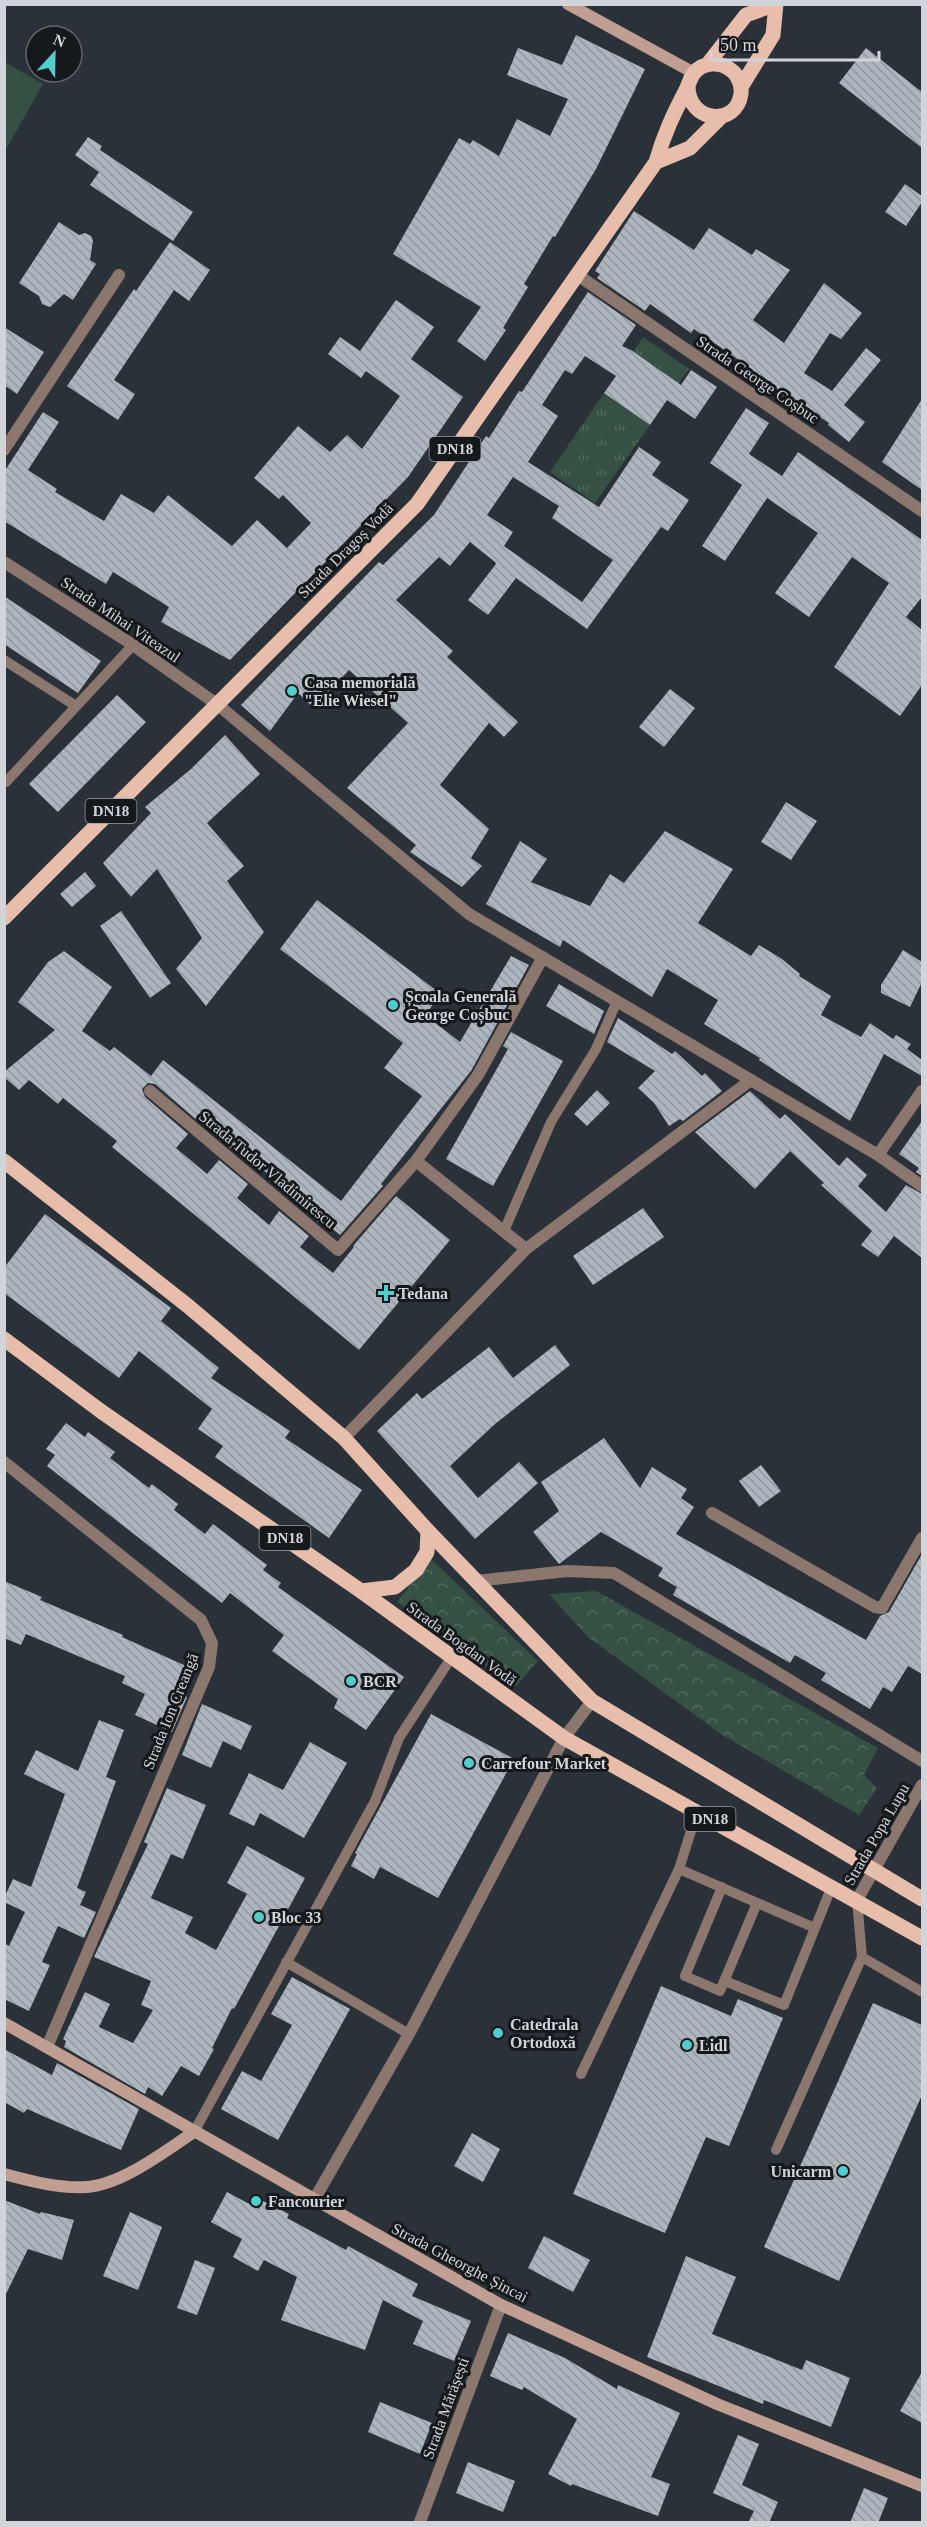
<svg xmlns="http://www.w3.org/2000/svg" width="927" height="2527" font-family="Georgia,serif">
	<defs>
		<pattern id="grass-tufts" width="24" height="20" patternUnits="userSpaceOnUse" patternTransform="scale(1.5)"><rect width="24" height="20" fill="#355144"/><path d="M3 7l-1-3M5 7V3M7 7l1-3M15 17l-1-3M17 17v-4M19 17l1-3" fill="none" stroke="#51695e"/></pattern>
		<pattern id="park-crowns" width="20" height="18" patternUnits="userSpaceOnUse" patternTransform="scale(1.5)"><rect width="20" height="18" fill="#355144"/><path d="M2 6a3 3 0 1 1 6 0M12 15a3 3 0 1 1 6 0" fill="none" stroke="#51695e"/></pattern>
		<pattern id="building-back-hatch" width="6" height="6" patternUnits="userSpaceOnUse" patternTransform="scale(1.5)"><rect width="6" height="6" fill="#adb5be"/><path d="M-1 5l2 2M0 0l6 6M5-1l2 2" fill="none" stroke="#92989f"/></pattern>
	</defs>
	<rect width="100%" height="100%" fill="#2b3138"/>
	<path fill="url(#grass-tufts)" d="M643 337 689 369 674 389C663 367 653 362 629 358Z
		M604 393 650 425 595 503 550 472Z"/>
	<path fill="url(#park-crowns)" d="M431 1559 538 1661 515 1687 397 1602Z
		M596 1591 878 1748 864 1775 877 1788 859 1815 721 1734 588 1637 549 1594Z"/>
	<path fill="#355144" d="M5 62 43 84 5 151Z"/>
	<path fill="url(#building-back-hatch)" fill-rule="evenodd" d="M576 35 645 69 596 169 555 237 553 236 524 284 528 287 503 328 506 330 485 361 457 341 481 307 393 254 459 138 470 144 473 140 499 156 517 119 550 136 568 99 507 75 518 48 562 65Z
		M866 48 922 92V148L839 83Z
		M88 137 102 146 100 150 193 212 173 241 90 185 99 172 75 155Z
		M905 184 922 196V202L906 226 885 212Z
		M634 211 694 250 709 228 752 255 756 249 790 270 753 320 784 343 824 283 862 313 841 339 830 333 804 373 832 391 866 348 881 360 844 405 865 422 849 442 828 425 829 423 787 396 786 398 749 367 694 329 691 333 650 304 645 311 597 278 600 274 595 271Z
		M59 222 79 235 85 233 91 236 93 241 90 260 96 264 73 300 64 294 50 307 42 304 39 296 19 283Z
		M170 242 210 270 189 301 174 290 114 380 135 394 118 420 67 386 134 289 136 291Z
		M588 292 636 325 622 346 631 350 681 385 691 370 717 387 695 419 667 400 650 425 604 393 616 376 585 356 572 374 565 370 542 405 558 416 528 462 599 507 639 447 661 462 652 475 689 500 668 531 661 527 587 629 516 578 488 615 468 600 496 564 495 562 470 542 450 566 439 557 396 600 453 651 447 657 518 722 504 737 489 723 440 785 489 829 471 858 482 866 462 887 410 852 416 845 347 788 408 723 349 670 314 708 298 693 270 731 241 705 379 562 383 565 434 515 486 436 489 438 519 391 522 392ZM513 477 559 506 552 518 613 560 582 602 504 546 513 532 487 515Z
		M396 300 434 327 411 359 463 397 408 477 230 660 161 622 169 607 113 572 106 584 4 521V472L43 412 59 422 28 470 57 489 55 492 104 521 121 494 154 513 168 495 232 546 257 520 287 548 311 523 283 495 279 499 254 478 298 426 330 452 347 435 362 449 400 396 366 371 361 378 328 354 340 337 360 351Z
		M4 327 44 352 17 394 4 385Z
		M922 399V490L882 462Z
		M746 408 769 423 749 454 782 476 798 452 922 540V597L906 617 922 630V685L900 716 834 667 889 583 852 557 809 617 775 593 818 533 767 498 725 561 702 546 742 485 710 463Z
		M4 596 101 661 78 693 4 644Z
		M670 689 695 708 664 747 639 727Z
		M117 695 146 722 58 812 29 784Z
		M225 735 260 774 207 823 244 866 227 881 264 932 206 1006 176 969 202 938 157 869 131 897 103 863 151 813 145 807 191 769Z
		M786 802 817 821 791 860 761 842Z
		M665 831 733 869 698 923 751 956 759 945 782 959 800 974 799 976 831 996 821 1015 861 1037 870 1023 893 1039 896 1035 911 1044 907 1049 922 1060V1076L884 1054 850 1121 759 1060 760 1058 704 1024 718 1000 667 969 652 997 563 940 560 947 486 904 520 841 547 859 531 882 590 906 610 874 624 883Z
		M85 872 96 886 72 907 60 894Z
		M317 900 441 994 425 1015 460 1042 511 956 529 965 471 1071 381 1184 383 1186 340 1235 322 1220 319 1223 290 1198 293 1195 261 1168 258 1172 229 1147 232 1144 201 1117 198 1121 155 1084 148 1083 142 1089 145 1097 188 1134 176 1148 207 1174 219 1160 248 1184 237 1198 269 1225 279 1211 309 1236 300 1247 333 1273 354 1247 353 1246 396 1196 450 1240 359 1350 112 1147 117 1141 63 1098 58 1104 29 1080 19 1090 4 1077V1072L55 1030 18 1002 48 962 64 951 112 987 82 1031 110 1051 114 1047 151 1076 163 1060 341 1201 422 1096 384 1068 403 1043 280 949Z
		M121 911 171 983 150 998 100 926Z
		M903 950 922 962V982L910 1007 881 993V985Z
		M559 984 604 1011 594 1034 546 1006Z
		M618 1018 672 1054 675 1051 702 1076 705 1073 722 1091 683 1121 680 1119 669 1126 654 1103 638 1088 655 1071 607 1042Z
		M511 1032 563 1061 493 1186 446 1159 508 1049 503 1046Z
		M597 1090 610 1103 587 1126 574 1114Z
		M750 1091 780 1119 785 1114 839 1166 847 1157 867 1175 858 1186 886 1212 906 1185 922 1194V1258L894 1236 878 1257 861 1245 872 1231 821 1185 824 1183 790 1151 755 1189 695 1132Z
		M922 1121V1176L916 1172 919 1168 899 1154Z
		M643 1208 664 1237 593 1285 573 1256Z
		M45 1214 171 1308 161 1321 219 1368 211 1378 290 1431 285 1438 362 1490 329 1538 215 1457 223 1446 198 1429 212 1409 139 1351 119 1378 4 1293V1268Z
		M555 1345 570 1365 495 1424 450 1466 478 1498 519 1462 538 1483 475 1539 377 1431 417 1393 422 1399 489 1347 513 1378Z
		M66 1423 85 1437 88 1432 115 1452 110 1458 149 1488 152 1484 178 1504 174 1510 205 1534 213 1524 267 1565 263 1570 281 1583 278 1587 404 1677 366 1730 334 1708 338 1699 272 1651 284 1635 230 1593 222 1603 47 1466 55 1455 46 1449Z
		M604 1438 640 1488 652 1467 687 1489 681 1498 694 1507 676 1534 866 1640 880 1616 889 1612 922 1554V1674L908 1666 892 1692 883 1687 870 1709 821 1680 826 1673 795 1655 790 1663 673 1595 677 1587 658 1576 663 1568 601 1532 559 1564 533 1532 559 1511 541 1482Z
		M761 1465 781 1491 759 1507 739 1481Z
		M4 1581 42 1597 40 1600 123 1635 122 1637 186 1666 174 1692 187 1697 172 1732 135 1715 145 1694 122 1683 125 1676 26 1634 21 1645 4 1638Z
		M202 1704 252 1726 241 1750 223 1741 211 1768 182 1755Z
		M431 1714 514 1759 438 1898 380 1867 374 1879 351 1866 357 1854 355 1853Z
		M99 1720 124 1730 106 1777 116 1781 77 1888 86 1892 80 1905 96 1912 84 1938 58 1926 42 1962 50 1965 29 2011 4 1999V1943L9 1946 25 1912 4 1902V1898L13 1879 31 1887 65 1794 24 1774 36 1750 78 1771Z
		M310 1742 347 1763 304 1838 260 1813 254 1826 229 1814 249 1773 283 1790Z
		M167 1788 206 1805 183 1859 171 1854 151 1898 193 1917 185 1933 216 1950 247 1894 227 1883 247 1846 305 1878 234 2009 232 2008 212 2048 214 2049 199 2076 181 2066 162 2096 148 2087 145 2094 64 2047 66 2041 63 2039 85 1992 110 2004 99 2027 133 2043 153 2010 141 2005 151 1981 94 1957 148 1844 144 1842Z
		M292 1977 350 2009 278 2140 221 2109 242 2071 261 2081 292 2025 271 2014Z
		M661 1986 731 2016 738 1999 783 2018 729 2146 706 2137 665 2233 573 2194Z
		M873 2003 922 2025V2095L839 2281 764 2247Z
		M4 2049 52 2075 57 2063 139 2109 121 2150 27 2109 24 2113 4 2102Z
		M472 2133 500 2149 483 2182 454 2166Z
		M227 2192 259 2209 263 2201 289 2214 287 2218 346 2250 348 2246 418 2284 412 2296 471 2321 454 2361 413 2344 423 2321 383 2300 365 2350 281 2320 297 2277 264 2260 258 2271 233 2257 242 2239 211 2222Z
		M4 2200 40 2214 41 2212 74 2220 62 2260 28 2249 4 2298Z
		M130 2212 162 2227 138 2290 103 2276Z
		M544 2236 590 2260 573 2292 528 2268Z
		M686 2256 736 2277 712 2334 802 2370 806 2360 850 2378 831 2427 764 2400 763 2404 647 2357Z
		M195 2260 215 2268 197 2315 177 2308Z
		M508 2333 565 2358 617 2389 618 2385 680 2413 651 2477 670 2484 658 2516 572 2484 571 2486 548 2474 577 2419 524 2387 522 2390 490 2376Z
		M922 2372V2423L900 2411Z
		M380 2402 432 2423 420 2454 368 2432Z
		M738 2435 759 2444 742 2485 778 2502 769 2523H748L754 2511 713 2493Z
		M468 2462 515 2481 503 2512 456 2493Z
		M864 2488 888 2498 878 2523H850Z"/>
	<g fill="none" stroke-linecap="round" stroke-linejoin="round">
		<path stroke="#8c776f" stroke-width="10" d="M4 660 76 706
			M6 782 133 645
			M504 1231 551 1122 596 1049 617 1001
			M679 1869 815 1928
			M722 1887 685 1976 720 1991 757 1903
			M857 1900 862 1957 922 1992
			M286 1962 409 2034
			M725 1981 784 2005 832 1886
			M581 2074 679 1869 697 1812
			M194 2132 375 1801 399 1738 451 1658
			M776 2150 862 1957"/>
		<path stroke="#8c776f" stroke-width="12" d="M576 274 922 511
			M4 450 119 275
			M4 562 133 645 218 705 469 914 878 1155 922 1186
			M150 1091 338 1250 416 1161 478 1075 543 957
			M878 1155 922 1091
			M416 1161 526 1249
			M344 1438 526 1249 751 1080
			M4 1462 201 1620 212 1643 209 1667 47 2047
			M712 1513 875 1607 882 1608 922 1538
			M476 1581 567 1571 614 1573 922 1761
			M857 1900 922 1785
			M314 2200 409 2034 564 1738 592 1701
			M420 2522 501 2305"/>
		<path stroke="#c09e91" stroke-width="12" d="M568 4 694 73
			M4 2023 501 2305 717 2404 922 2486
			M4 2174C31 2181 59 2189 87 2187 123 2184 165 2151 194 2132"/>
		<path stroke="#e7bdac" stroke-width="15" d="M707 65 746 15 776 4
			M741 87 773 35 776 4
			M656 162 690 148 722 116
			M4 918 417 504 656 162C664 134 673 115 686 90 689 84 690 78 694 73 703 62 720 61 731 70 738 75 742 85 741 94 736 128 688 122 688 86
			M4 1161 188 1306 344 1438 428 1531 592 1701 922 1899
			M4 1339 102 1412 361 1591 564 1738 922 1938
			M361 1591 395 1587 416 1570 427 1552 428 1531"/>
	</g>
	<g fill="#52cdce" stroke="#16191c" stroke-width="2">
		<circle cx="292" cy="691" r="6"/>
		<circle cx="393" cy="1005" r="6"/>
		<path d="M383 1284h6v6h6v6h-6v6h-6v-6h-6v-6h6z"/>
		<circle cx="351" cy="1681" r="6"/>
		<circle cx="469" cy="1763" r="6"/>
		<circle cx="259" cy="1917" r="6"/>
		<circle cx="498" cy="2033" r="6"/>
		<circle cx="687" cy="2045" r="6"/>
		<circle cx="843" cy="2171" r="6"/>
		<circle cx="256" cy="2201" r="6"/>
	</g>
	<g text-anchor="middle" stroke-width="6" stroke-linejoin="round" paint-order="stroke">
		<g fill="#16191c" stroke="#999da1" stroke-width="1.5">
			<rect x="429.5" y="437" width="51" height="24" rx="4.5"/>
			<rect x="85.5" y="799" width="51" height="24" rx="4.5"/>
			<rect x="259.5" y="1526" width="51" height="24" rx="4.5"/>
			<rect x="684.5" y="1807" width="51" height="24" rx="4.5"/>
		</g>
		<g font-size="15" font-weight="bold" fill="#d1d5da">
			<text x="455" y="454">DN18</text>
			<text x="111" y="816">DN18</text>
			<text x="285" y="1543">DN18</text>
			<text x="710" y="1824">DN18</text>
		</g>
		<g font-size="16" fill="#d1d5da" stroke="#16191c">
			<text transform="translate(758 379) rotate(34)" y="6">Strada George Coșbuc</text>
			<text transform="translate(345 550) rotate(-45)" y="6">Strada Dragoș Vodă</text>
			<text transform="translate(121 619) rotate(34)" y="6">Strada Mihai Viteazul</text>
			<text transform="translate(268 1169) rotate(40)" y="6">Strada Tudor Vladimirescu</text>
			<text transform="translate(462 1643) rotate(36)" y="6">Strada Bogdan Vodă</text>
			<text transform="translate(170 1711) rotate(-68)" y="6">Strada Ion Creangă</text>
			<text transform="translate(876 1834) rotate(-60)" y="6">Strada Popa Lupu</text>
			<text transform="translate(460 2262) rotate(28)" y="6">Strada Gheorghe Șincai</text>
			<text transform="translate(445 2408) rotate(-70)" y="6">Strada Mărășești</text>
		</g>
		<g font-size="16" font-weight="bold" fill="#d1d5da" stroke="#16191c" text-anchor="start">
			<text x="304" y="688">Casa memorială<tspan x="304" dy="18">"Elie Wiesel"</tspan></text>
			<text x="405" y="1002">Școala Generală<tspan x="405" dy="18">George Coșbuc</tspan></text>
			<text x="398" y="1299">Tedana</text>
			<text x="363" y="1687">BCR</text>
			<text x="481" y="1769">Carrefour Market</text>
			<text x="271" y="1923">Bloc 33</text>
			<text x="510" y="2030">Catedrala<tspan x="510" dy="18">Ortodoxă</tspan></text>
			<text x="699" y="2051">Lidl</text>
			<text x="831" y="2177" text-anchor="end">Unicarm</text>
			<text x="268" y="2207">Fancourier</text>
		</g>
	</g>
	<rect width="927" height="2527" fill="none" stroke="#d1d5da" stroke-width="12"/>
	<g transform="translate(54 54) rotate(22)"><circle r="28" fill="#16191c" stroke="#616468" stroke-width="1.5"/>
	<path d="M0-4.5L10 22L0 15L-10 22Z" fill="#52cdce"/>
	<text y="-9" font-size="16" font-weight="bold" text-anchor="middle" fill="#d1d5da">N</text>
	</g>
	<path d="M711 51v9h168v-9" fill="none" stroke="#d1d5da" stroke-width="3"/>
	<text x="720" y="51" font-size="18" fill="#d1d5da" stroke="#16191c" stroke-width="4.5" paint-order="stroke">50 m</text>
</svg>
